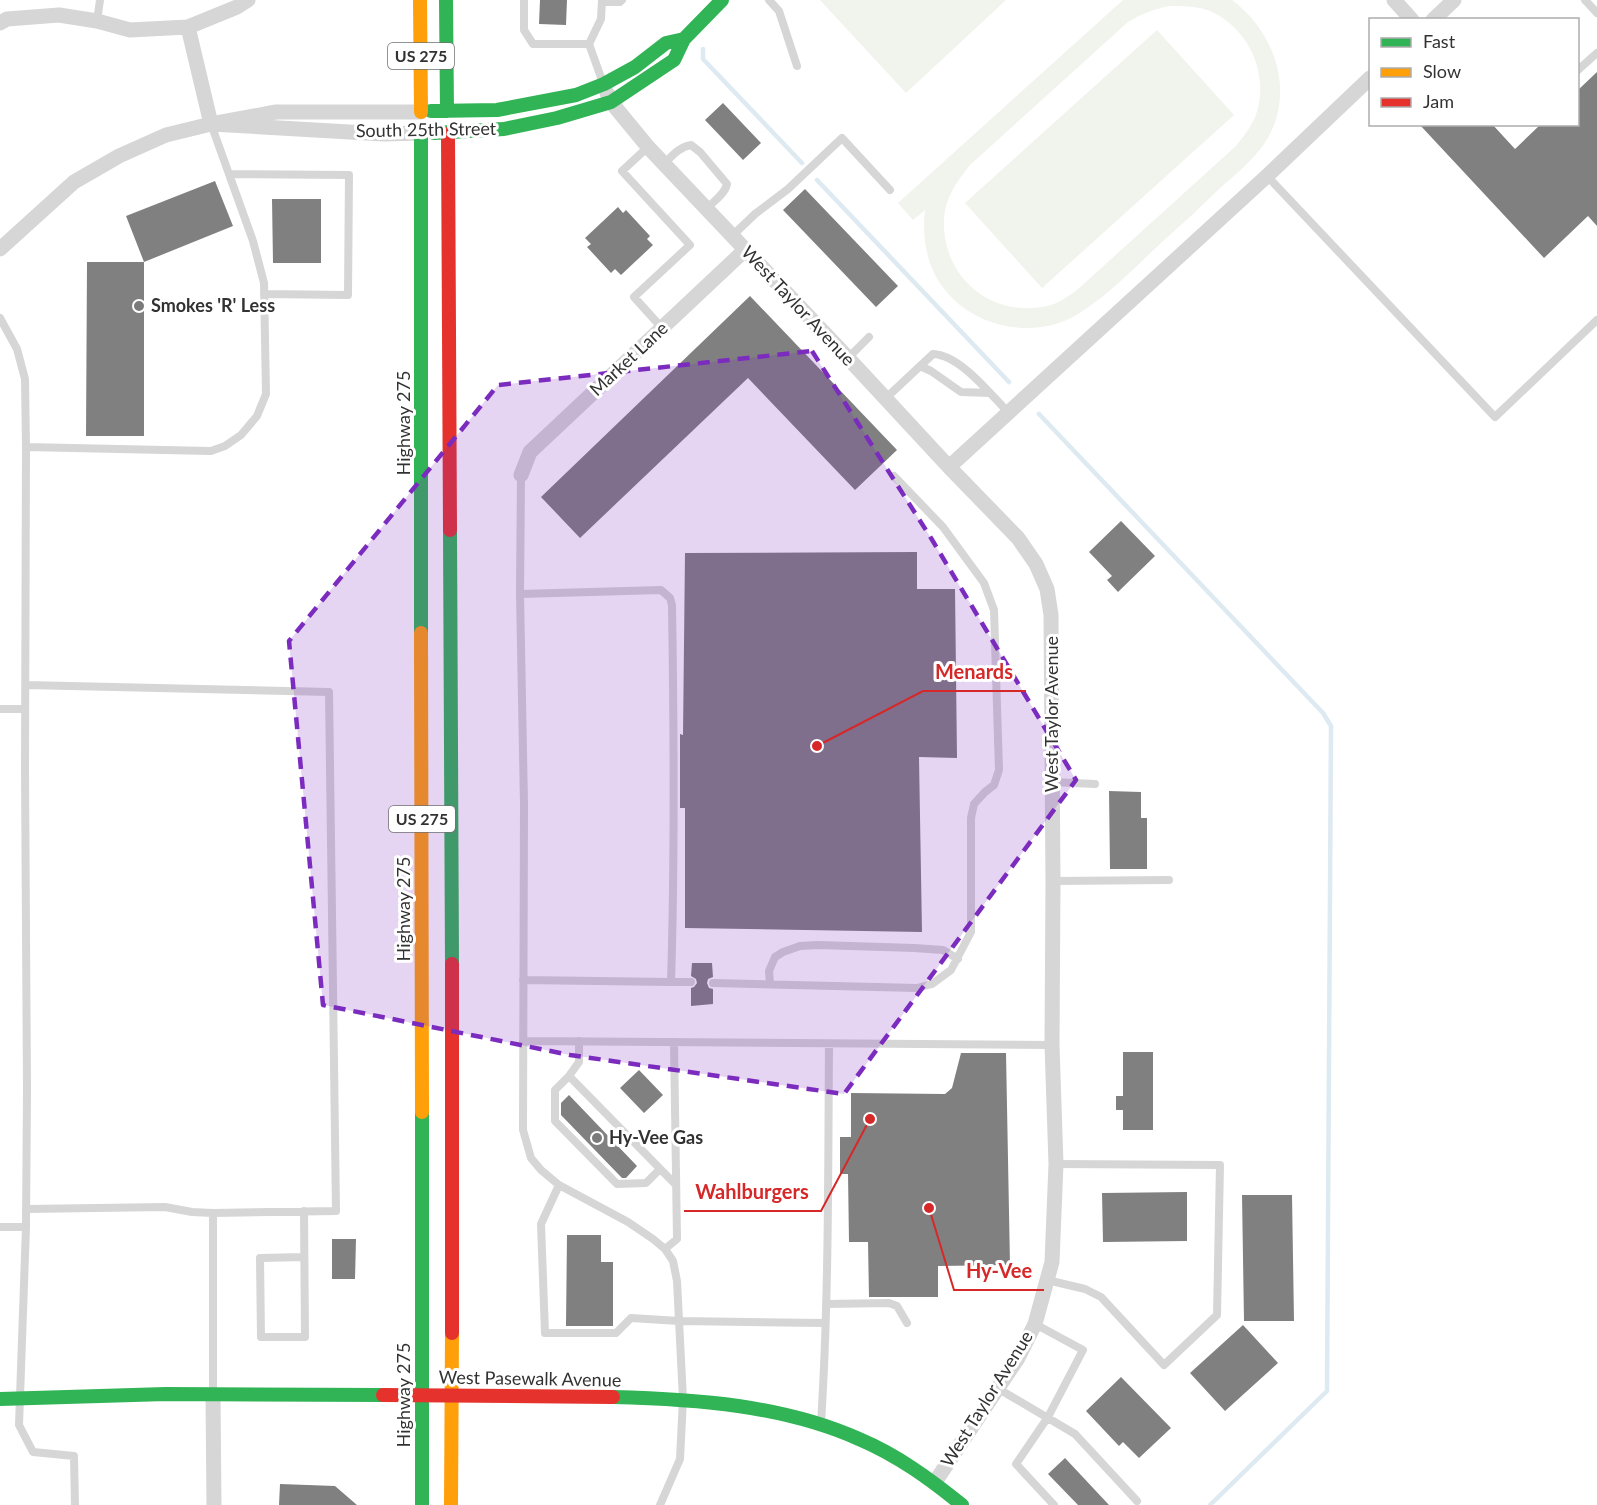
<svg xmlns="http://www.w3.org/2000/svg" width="1597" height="1505" font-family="Lato,sans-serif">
	<rect width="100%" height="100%" fill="#fff"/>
	<path fill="#f1f3ed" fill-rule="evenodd" d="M820 0H1006L906 93Z
		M1123 0H1232C1276 33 1297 95 1264 144 1252 161 1235 175 1219 189 1201 207 1182 224 1163 241 1135 267 1091 314 1056 324 1006 338 948 314 930 263 924 245 923 228 925 210L913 220 898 203ZM1169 6C1183 6 1197 6 1210 11 1249 28 1270 75 1256 115 1251 127 1244 136 1236 146L1077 290C1070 295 1062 301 1054 304 1009 319 961 294 948 250 943 234 942 215 948 200 953 187 961 176 970 165L1128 22C1141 14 1154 9 1169 6Z
		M1157 30 1234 115 1042 288 965 203Z"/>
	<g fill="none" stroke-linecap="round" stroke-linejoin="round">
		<path stroke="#ddeaf1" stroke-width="4.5" d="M703 49V59L802 163
			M817 180 1009 382
			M1039 414 1323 713 1331 726 1327 1391 1210 1505"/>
	</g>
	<path fill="#808080" d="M540 0H567L566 25 539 24Z
		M1597 72V226L1588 216 1544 258 1419 124H1492L1515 149 1541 124H1578V90Z
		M723 103 761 143 743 160 705 120Z
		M215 181 233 226 144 262 126 216Z
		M805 189 898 286 876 307 783 210Z
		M272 199H321V263H273Z
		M618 207 623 213 626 210 650 236 647 239 653 245 621 275 615 269 611 273 587 247 591 244 585 238Z
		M87 262H144V436H86Z
		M750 296 897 450 855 490 748 378 580 538 541 497Z
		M1121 521 1155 556 1118 592 1107 580 1112 576 1089 552Z
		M917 552V589H955L957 758 919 757 922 932 685 928V808H680V734L683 735 685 553Z
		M1109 791 1141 792V818H1147V869H1110Z
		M692 963H712L713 977 708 979 707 983 709 988 713 989V1004L691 1006V988L694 987 697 983 696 979 691 976Z
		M1123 1052H1153V1130H1123V1110H1116V1096H1123Z
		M961 1053H1006L1010 1265 938 1266V1297H869L868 1242H849L848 1174H840V1137H851V1093L945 1094 952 1088Z
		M639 1070 663 1095 644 1113 620 1088Z
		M569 1095 637 1166 626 1178H622L561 1115V1103Z
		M1187 1192V1241L1103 1242 1102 1193Z
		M1242 1195H1292L1294 1321H1244Z
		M567 1235H601V1262H613V1326H566Z
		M332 1239H356L355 1279H332Z
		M1243 1325 1278 1363 1225 1411 1190 1373Z
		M1121 1377 1171 1428 1139 1458 1123 1442 1119 1446 1086 1411Z
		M1065 1458 1109 1505H1078L1048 1474Z
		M280 1484 335 1486 357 1505H279Z"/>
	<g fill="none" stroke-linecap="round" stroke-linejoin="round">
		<path stroke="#d6d6d6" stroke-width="8" d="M524 0V30L533 44H589L601 19 602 0
			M769 0 779 11 797 66
			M1585 0 1597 13
			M602 2H620L622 0
			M97 21 100 0
			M589 44 603 83
			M1578 70 1597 53
			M648 147 622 171 690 245 634 297 662 328
			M664 164C672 156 679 147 691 145L700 152 727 184C725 194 714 201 706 209
			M229 174 349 175 348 295 264 294
			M1267 176 1495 417 1597 320
			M732 236 755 214 788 189 842 138 890 190
			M0 318 17 349 25 379 26 447 25 770 27 1089 26 1227 19 1425 33 1452 74 1456 75 1505
			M848 358 869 337
			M920 366 931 371 961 392 990 393
			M886 398 933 354C960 355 990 394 1008 412
			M26 447 211 451 225 446 241 435 257 416 266 394 264 283 253 241 211 124
			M521 475 520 594 524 805 523 1130 531 1158 541 1170 559 1185 628 1222 653 1239 665 1249 673 1261 677 1281 683 1399 680 1459 660 1505
			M520 594 661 590 670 598 672 605C674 730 675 856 671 982L523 980
			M26 685 329 692 336 1211 213 1213
			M0 709H25
			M1052 782 1095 784
			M1053 881 1169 880
			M671 982H691
			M713 983 917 988 932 984 951 970 971 932V818L974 804 985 792 994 785 999 770 994 610 984 583 943 527 894 476
			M770 984 769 971 775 957 783 952 800 946 818 945 914 948 943 950 958 959
			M523 1041 1052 1045
			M579 1041V1062L569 1076 676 1185
			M569 1076 555 1090V1121L617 1184 646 1183 660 1169
			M559 1185 541 1224 545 1333H616L631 1318 679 1321 825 1323
			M26 1209 165 1207 192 1212 213 1213V1393
			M304 1211 305 1337H261L260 1258 304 1257
			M0 1227H26
			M665 1249 677 1239 674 1042
			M1047 1280 1085 1289 1101 1297 1164 1365 1217 1315 1220 1165 1056 1164
			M826 1304 889 1303 897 1306 907 1323
			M1035 1324 1083 1350 1048 1417 1016 1464 1054 1505
			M997 1388 1075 1434 1137 1501
			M821 1423C829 1297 828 1170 829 1044"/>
		<path stroke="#d6d6d6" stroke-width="15" d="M1394 0 1412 20
			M1433 20 1454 0
			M0 23 7 19 59 15 97 21 130 30 188 27 237 7 248 0
			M607 93 611 102 648 147 848 358 949 467 1018 538 1036 564 1047 589 1051 615 1053 881 1052 1045 1056 1164 1052 1262 1035 1324 1018 1358 935 1482
			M421 133 384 134 211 124 276 112H421
			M0 249 74 182 119 156 166 135 211 124 188 27
			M949 467 1267 176 1370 78
			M521 475 530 452 746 249
			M213 1395 214 1505"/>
		<path stroke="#30b455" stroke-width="14" d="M446 0 447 111
			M431 111 497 110 576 95 604 84 635 67 666 43 684 39
			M421 133V633
			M434 133 504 129 557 118 611 102 674 60 684 39 722 0
			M450 530 452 964
			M422 1112V1505
			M613 1397C695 1399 783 1405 859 1439 897 1455 930 1479 962 1505
			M0 1399 166 1394 383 1395"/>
		<path stroke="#ff9f0a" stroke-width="14" d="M420 0 421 112
			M421 633 422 1112
			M451 1505 452 1333"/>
		<path stroke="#e5322d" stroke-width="14" d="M448 134 450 530
			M452 964V1333
			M383 1395 613 1397"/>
	</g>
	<path fill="#7b2cbf" fill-opacity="0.2" stroke="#7b2cbf" stroke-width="4.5" stroke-dasharray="12 8" stroke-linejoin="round" d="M812 351 931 538 1076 780 844 1094 570 1055 323 1005 289 641 498 385Z"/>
	<g fill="#7a7a7a" stroke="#fff" stroke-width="2">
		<circle cx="139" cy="306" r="6"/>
		<circle cx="597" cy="1138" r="6"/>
	</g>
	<g text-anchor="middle" stroke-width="6" stroke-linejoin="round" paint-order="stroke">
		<g fill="#fff" stroke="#707070" stroke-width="1.5">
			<rect x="388" y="43" width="66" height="26" rx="4.5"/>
			<rect x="389" y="806" width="66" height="26" rx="4.5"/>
		</g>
		<g font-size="16" font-weight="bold" fill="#323232">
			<text x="421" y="62">US 275</text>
			<text x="422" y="825">US 275</text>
		</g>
		<g font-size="18" fill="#323232" stroke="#fff">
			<text transform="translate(426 130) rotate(-1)" y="6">South 25th Street</text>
			<text transform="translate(798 306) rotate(47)" y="6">West Taylor Avenue</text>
			<text transform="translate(629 359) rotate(-43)" y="6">Market Lane</text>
			<text transform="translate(404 423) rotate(-90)" y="6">Highway 275</text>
			<text transform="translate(1052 714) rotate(-90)" y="6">West Taylor Avenue</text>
			<text transform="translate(404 909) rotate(-90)" y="6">Highway 275</text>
			<text transform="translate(530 1379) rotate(1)" y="6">West Pasewalk Avenue</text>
			<text transform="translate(404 1395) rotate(-90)" y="6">Highway 275</text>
			<text transform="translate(987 1399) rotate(-58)" y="6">West Taylor Avenue</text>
		</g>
		<g font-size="18" font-weight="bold" fill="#323232" stroke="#fff" text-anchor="start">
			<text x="151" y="312">Smokes 'R' Less</text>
			<text x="609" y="1144">Hy-Vee Gas</text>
		</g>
	</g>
	<path fill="none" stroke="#d62828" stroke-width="2" d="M817 746L923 691H1026M870 1119L821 1211H684M929 1208L954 1290H1044"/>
	<g fill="#d62828" stroke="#fff" stroke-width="2">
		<circle cx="817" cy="746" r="6"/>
		<circle cx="870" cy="1119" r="6"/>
		<circle cx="929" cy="1208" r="6"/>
	</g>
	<g font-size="20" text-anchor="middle" font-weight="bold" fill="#d62828" stroke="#fff" stroke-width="6" stroke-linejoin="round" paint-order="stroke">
		<text x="974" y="679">Menards</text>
		<text x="752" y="1199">Wahlburgers</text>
		<text x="999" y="1278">Hy-Vee</text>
	</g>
	<rect x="1369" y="18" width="210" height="108" fill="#ffffff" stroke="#adadad" stroke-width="1.5"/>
	<rect x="1381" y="38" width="30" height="9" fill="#30b455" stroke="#adadad" stroke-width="1.5"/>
	<text x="1423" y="48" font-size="18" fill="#323232">Fast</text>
	<rect x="1381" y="68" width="30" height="9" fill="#ff9f0a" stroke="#adadad" stroke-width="1.5"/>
	<text x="1423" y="78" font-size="18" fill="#323232">Slow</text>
	<rect x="1381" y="98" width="30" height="9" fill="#e5322d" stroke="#adadad" stroke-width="1.5"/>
	<text x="1423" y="108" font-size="18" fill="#323232">Jam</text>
</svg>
